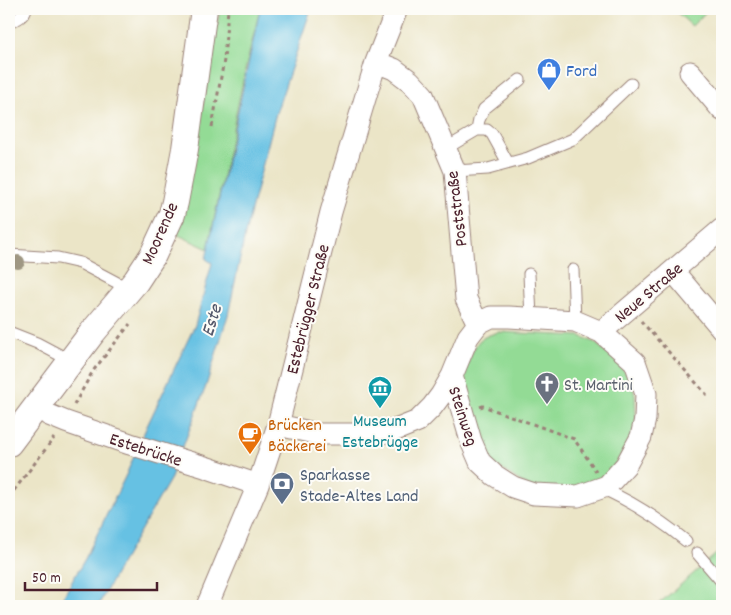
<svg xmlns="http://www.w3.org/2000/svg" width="731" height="615" font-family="Dekko,sans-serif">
	<rect width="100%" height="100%" fill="#fdfcf7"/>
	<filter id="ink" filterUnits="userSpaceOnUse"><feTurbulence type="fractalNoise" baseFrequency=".02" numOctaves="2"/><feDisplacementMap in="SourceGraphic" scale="10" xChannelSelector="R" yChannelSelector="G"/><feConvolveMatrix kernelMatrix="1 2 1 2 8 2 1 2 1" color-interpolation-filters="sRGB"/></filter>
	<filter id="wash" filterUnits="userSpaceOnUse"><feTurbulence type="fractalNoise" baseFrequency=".0096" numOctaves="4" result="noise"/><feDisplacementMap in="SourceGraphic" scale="20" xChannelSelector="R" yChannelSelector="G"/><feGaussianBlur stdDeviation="1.12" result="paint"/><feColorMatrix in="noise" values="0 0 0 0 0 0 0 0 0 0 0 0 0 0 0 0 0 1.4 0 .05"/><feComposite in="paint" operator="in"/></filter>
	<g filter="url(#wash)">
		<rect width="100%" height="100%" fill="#ebe5c7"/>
		<path fill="#93db95" stroke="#6e7d60" d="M220 9H260L245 71 208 249 174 233 193 160Z
			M673 9H709L692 26Z
			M499 332 580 336 594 342 617 361 628 376 635 394 636 419 632 437 611 471 582 489 529 487 486 459 462 382C465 372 472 347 480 340 485 336 492 334 499 332Z
			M722 549V606H656Z"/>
		<path fill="#66c1e3" stroke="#587087" d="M260 9H311L276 113 246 230 228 315 206 386 171 478 118 569 98 606H58L86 557 126 475 147 426 195 325 212 263 206 259Z"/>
	</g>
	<g filter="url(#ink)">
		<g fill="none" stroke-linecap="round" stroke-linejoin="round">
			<defs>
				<path id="service" d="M9 21C17 20 23 17 26 9
					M477 130 479 120 484 109 520 80
					M445 149 477 130H487L492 134 508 163
					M455 171 488 169 528 158 573 139 631 84
					M9 255 58 258 80 263 129 289
					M573 270 575 321
					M529 274 531 318
					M9 332 37 343 71 361
					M601 488C633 502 659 519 686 541
					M697 553 722 582"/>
				<path id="minor" d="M376 62 394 69 410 81 423 95 455 171 466 299 478 324
					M690 72 722 110
					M673 271 722 329
					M601 332 722 229
					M38 406 49 415 66 422 130 444 205 467 258 485
					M278 425 319 434H378L398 429 418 421 432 407 441 395 452 376 468 337 478 324 483 321 491 317H509L575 321 601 332 635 362 646 394 645 419 641 437 626 465 607 486 578 496 534 494 513 487 494 475 480 462 471 441 452 376
					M207 606 258 485 278 425 331 212 376 62 397 9"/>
				<path id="tertiary" d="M9 443 92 333 136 281 153 255 172 214 175 202 185 149 204 9"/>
			</defs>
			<use href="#service" stroke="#9a8279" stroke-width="13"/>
			<use href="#minor" stroke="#9a8279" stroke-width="23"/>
			<use href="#tertiary" stroke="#9a8279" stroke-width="28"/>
			<path stroke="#9a8279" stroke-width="3" stroke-dasharray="4 4" stroke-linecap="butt" d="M212 127 224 60 228 9
				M641 321 707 395
				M74 405 93 371 130 324
				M480 407 483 406 574 439 596 471
				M9 497 54 438"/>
			<use href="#service" stroke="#fff" stroke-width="11"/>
			<use href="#minor" stroke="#fff" stroke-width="21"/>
			<use href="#tertiary" stroke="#fff" stroke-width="26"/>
		</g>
		<circle fill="#9f9783" cx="18" cy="262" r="7"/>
	</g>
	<defs>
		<symbol id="shop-pin" viewBox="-11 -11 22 30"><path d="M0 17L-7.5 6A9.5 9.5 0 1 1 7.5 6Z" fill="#3f7fe0" stroke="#fdfcf7"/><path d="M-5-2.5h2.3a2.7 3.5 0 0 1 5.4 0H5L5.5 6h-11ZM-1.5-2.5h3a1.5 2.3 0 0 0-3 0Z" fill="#fff"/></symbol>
		<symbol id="church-pin" viewBox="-11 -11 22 30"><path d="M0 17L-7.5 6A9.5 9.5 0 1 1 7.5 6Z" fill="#6b7280" stroke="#fdfcf7"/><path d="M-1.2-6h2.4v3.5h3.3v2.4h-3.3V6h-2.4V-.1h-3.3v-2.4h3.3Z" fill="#fff"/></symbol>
		<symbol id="museum-pin" viewBox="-11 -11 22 30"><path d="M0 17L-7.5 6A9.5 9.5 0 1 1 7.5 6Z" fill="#0f9aa8" stroke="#fdfcf7"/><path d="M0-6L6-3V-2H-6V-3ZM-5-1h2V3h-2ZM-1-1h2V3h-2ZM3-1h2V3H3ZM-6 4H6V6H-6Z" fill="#fff"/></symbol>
		<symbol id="cafe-pin" viewBox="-11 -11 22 30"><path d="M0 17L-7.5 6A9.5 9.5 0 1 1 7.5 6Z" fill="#e8710a" stroke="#fdfcf7"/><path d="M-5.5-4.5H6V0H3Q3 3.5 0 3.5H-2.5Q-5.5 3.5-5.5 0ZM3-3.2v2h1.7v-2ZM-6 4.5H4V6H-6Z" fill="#fff"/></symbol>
		<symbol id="bank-pin" viewBox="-11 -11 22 30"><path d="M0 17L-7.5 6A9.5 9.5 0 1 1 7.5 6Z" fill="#5c6f8a" stroke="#fdfcf7"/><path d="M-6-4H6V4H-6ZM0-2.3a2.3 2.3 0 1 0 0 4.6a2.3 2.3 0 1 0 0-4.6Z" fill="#fff"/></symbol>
	</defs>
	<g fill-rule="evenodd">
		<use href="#shop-pin" x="535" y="56" width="28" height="38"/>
		<use href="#church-pin" x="533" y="370" width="28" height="38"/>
		<use href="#museum-pin" x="366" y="374" width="28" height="38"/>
		<use href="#cafe-pin" x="236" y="420" width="28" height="38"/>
		<use href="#bank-pin" x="268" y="470" width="28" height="38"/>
	</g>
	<g text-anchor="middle" stroke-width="4" stroke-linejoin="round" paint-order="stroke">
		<g font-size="18" fill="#366cbe" stroke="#fdfcf7" text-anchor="start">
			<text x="566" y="76">Ford</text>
		</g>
		<g font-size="18" fill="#4a1f2b" stroke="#fdfcf7">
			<text transform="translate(456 209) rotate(-97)" y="6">Poststraße</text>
			<text transform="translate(159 233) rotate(-66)" y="6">Moorende</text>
			<text transform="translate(648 292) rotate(-40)" y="6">Neue Straße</text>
			<text transform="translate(307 309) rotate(-76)" y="6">Estebrügger Straße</text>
			<text transform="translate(464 416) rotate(72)" y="6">Steinweg</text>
			<text transform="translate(146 449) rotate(18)" y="6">Estebrücke</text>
		</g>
		<g font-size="18" fill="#5b616d" stroke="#fdfcf7" text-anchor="start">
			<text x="564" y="390">St. Martini</text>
		</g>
		<g font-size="18" fill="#0d838f" stroke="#fdfcf7">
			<text x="380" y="426">Museum<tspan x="380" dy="21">Estebrügge</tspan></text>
		</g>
		<g font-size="18" fill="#c56008" stroke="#fdfcf7" text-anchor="start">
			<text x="268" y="430">Brücken<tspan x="268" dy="21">Bäckerei</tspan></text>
		</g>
		<g font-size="18" fill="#4e5e75" stroke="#fdfcf7" text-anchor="start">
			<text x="300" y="480">Sparkasse<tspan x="300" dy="21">Stade-Altes Land</tspan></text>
		</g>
		<g font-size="19" font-style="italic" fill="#54586b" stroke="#fdfcf7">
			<text transform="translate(210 320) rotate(-73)" y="7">Este</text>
		</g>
	</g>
	<rect width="731" height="615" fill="none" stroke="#fdfcf7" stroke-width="30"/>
	<path d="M25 582v8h132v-8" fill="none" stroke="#4a1f2b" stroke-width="2.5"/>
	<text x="32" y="582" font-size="15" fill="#4a1f2b" stroke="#fdfcf7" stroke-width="4" paint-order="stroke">50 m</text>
</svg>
